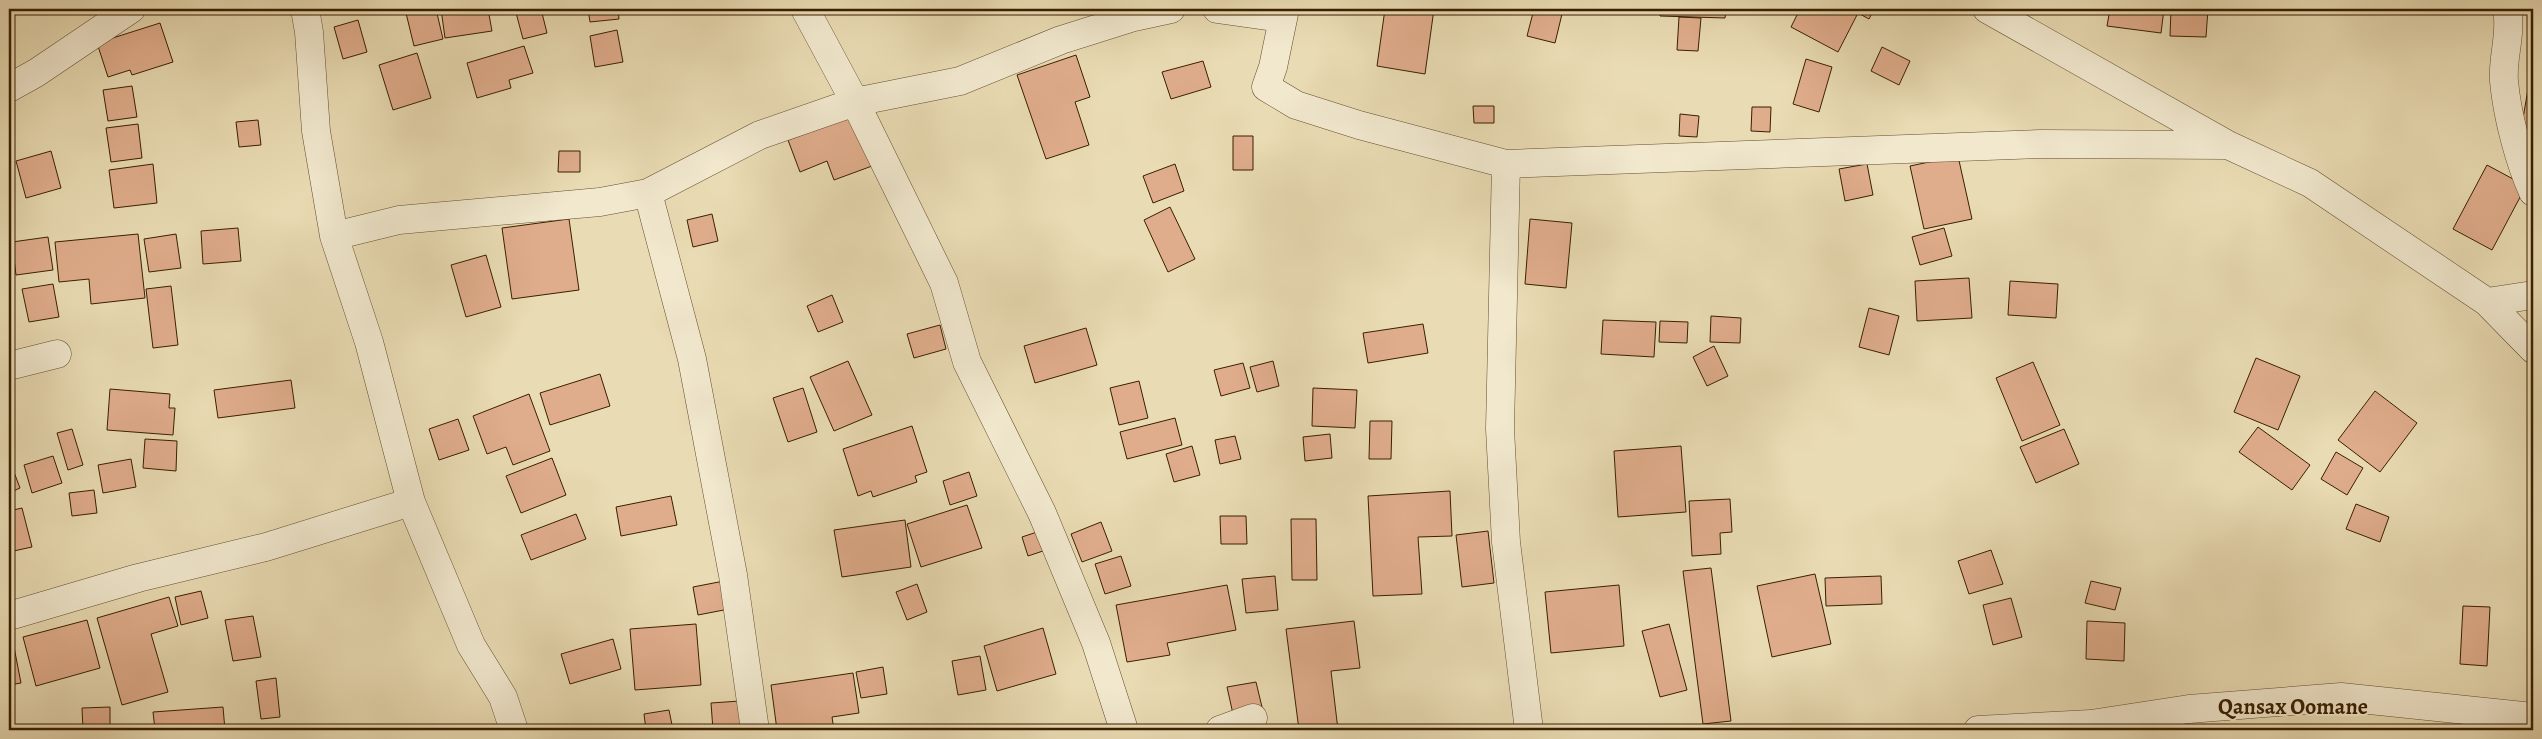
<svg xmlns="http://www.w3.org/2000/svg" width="2542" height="739" font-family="Alegreya,serif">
	<rect width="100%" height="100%" fill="#e9dbb3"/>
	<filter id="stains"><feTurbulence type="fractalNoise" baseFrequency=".004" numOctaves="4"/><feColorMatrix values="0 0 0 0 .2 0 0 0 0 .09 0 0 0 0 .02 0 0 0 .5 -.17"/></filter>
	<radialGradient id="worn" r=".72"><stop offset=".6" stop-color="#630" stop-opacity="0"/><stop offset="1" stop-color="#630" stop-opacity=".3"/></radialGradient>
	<path fill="#e0ad8c" stroke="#391f01" d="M405 9H436L443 39 414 46Z
		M441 9H488L492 31 445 38Z
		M515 9H541L547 33 523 39Z
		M588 9H618L619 19 590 22Z
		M1385 9H1434L1425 74 1377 66Z
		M1534 9 1562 14 1555 43 1527 36Z
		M1661 9H1726L1725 18 1660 16Z
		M1800 9H1874L1869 19 1858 13 1838 52 1791 27Z
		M2110 9H2164L2161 33 2107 26Z
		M2171 9H2208L2206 37 2170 36Z
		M1679 17 1701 18 1698 51 1677 50Z
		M358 20 367 52 343 59 334 27Z
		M160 23 173 62 132 75 130 70 108 77 97 43Z
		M617 30 623 62 595 67 590 36Z
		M524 46 533 73 509 80 511 88 477 98 467 63Z
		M1882 47 1910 61 1899 85 1871 71Z
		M417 53 431 98 393 110 379 65Z
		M1076 55 1090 97 1075 102 1089 145 1046 159 1017 75Z
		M1806 59 1832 67 1819 112 1793 104Z
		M1203 61 1211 87 1171 99 1162 72Z
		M132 86 137 117 108 121 103 90Z
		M2528 89 2533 90V145L2519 142Z
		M1473 106H1494V123H1474Z
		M1752 107H1771L1770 132 1751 131Z
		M1680 114 1699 116 1697 137 1679 136Z
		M852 116 872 166 834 180 827 161 800 172 788 140Z
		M258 120 261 145 239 147 236 122Z
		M138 124 142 158 111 162 106 128Z
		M1233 136H1253V170H1233Z
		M51 151 61 188 26 198 16 161Z
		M559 151H580V172H558Z
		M1958 156 1972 219 1924 229 1910 166Z
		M153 164 157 203 114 208 109 170Z
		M1175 164 1184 191 1153 203 1143 176Z
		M1867 164 1873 195 1845 201 1839 169Z
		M2487 165 2526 186 2492 250 2453 229Z
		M1170 207 1195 259 1168 272 1144 220Z
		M712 214 718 241 693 247 687 220Z
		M569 219 579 290 512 299 502 228Z
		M1530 219 1572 223 1566 288 1525 284Z
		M238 228 241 261 203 264 201 231Z
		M1944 228 1952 256 1920 265 1912 237Z
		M138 234 145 298 91 304 89 279 59 282 55 242Z
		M176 234 181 268 149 272 144 239Z
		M48 237 53 270 16 275 12 242Z
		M486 255 501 307 466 317 451 265Z
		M1969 278 1972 318 1917 321 1915 281Z
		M2010 281 2058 284 2056 318 2008 315Z
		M53 284 59 317 29 322 22 289Z
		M171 286 178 345 153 348 146 289Z
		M832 295 843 322 818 332 807 306Z
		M1869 308 1899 316 1889 355 1859 347Z
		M1711 316 1741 318 1740 343 1710 342Z
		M1603 320 1656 322 1654 357 1601 354Z
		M1660 321 1688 322 1687 343 1659 342Z
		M1423 324 1428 353 1368 363 1363 333Z
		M940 325 946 349 914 358 907 334Z
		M1086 328 1097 365 1035 383 1024 346Z
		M1714 346 1728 376 1707 386 1693 357Z
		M2256 358 2300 376 2278 430 2234 412Z
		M848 361 872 415 834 431 810 377Z
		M1273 361 1279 386 1257 392 1250 367Z
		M2033 362 2060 425 2022 441 1996 378Z
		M1243 363 1250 388 1221 396 1214 370Z
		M600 374 610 406 550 425 540 393Z
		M291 380 295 408 218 418 214 390Z
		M1139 381 1148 418 1119 425 1110 388Z
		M803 388 817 432 788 442 773 398Z
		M1313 388 1357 390 1355 428 1312 426Z
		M110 389 170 394 169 408H175L173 435 107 430Z
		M2375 391 2417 423 2380 472 2338 440Z
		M529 394 550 451 513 465 506 447 487 454 473 416Z
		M1175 418 1182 445 1127 459 1120 432Z
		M458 419 469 450 439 460 429 429Z
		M1370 421H1392L1391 459H1369Z
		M912 426 927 472 915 476 917 482 873 497 871 491 858 496 843 449Z
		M2258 427 2310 465 2292 490 2239 452Z
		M72 429 83 465 68 470 57 433Z
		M2064 429 2079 464 2036 483 2020 447Z
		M1330 434 1332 458 1305 461 1303 437Z
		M1235 436 1241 459 1220 464 1215 440Z
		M145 439 177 441 176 471 143 468Z
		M1192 446 1200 475 1174 482 1166 454Z
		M1681 446 1686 512 1618 517 1614 451Z
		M2336 452 2363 468 2347 495 2321 479Z
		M53 456 62 483 32 493 24 465Z
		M552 458 566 495 521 513 506 476Z
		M9 459 20 488 9 493Z
		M131 459 136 487 103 493 98 465Z
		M969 472 977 496 950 505 943 481Z
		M94 490 97 513 72 516 69 493Z
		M1450 491 1452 536 1418 537 1422 594 1373 596 1368 496Z
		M671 496 677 525 621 536 616 507Z
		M1730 499 1732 532 1720 533 1721 554 1692 556 1689 501Z
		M2356 504 2389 517 2380 542 2346 529Z
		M967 505 982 548 921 567 907 524Z
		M22 508 32 547 9 552V511Z
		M576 514 586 539 531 560 521 535Z
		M1220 516H1246L1247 544H1221Z
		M1291 519H1316L1317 580H1292Z
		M905 520 911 567 842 577 834 530Z
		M1101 522 1112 551 1082 562 1071 534Z
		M1043 530 1049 549 1028 556 1022 537Z
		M1488 531 1494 583 1462 587 1456 535Z
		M1991 550 2003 584 1969 594 1958 561Z
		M1121 556 1131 586 1105 594 1095 564Z
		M1711 568 1731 721 1703 724 1683 571Z
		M1815 574 1831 644 1772 657 1757 586Z
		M1275 576 1278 610 1246 613 1242 579Z
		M1881 576 1882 604 1826 606 1825 578Z
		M724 581 729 609 698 615 693 587Z
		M2091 581 2121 588 2115 610 2085 603Z
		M917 584 927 612 907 620 896 592Z
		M1227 585 1236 630 1167 643 1170 655 1127 662 1116 605Z
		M1619 585 1624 646 1551 653 1545 592Z
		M201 591 208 618 181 625 175 597Z
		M169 597 178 626 151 634 168 692 122 705 97 618Z
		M2011 598 2022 637 1993 645 1983 605Z
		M2463 606 2490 607 2487 666 2460 664Z
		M253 616 261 657 233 661 225 620Z
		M87 620 100 668 36 686 23 637Z
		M1354 621 1360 668 1331 671 1338 730H1299L1286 629Z
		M2087 621 2125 623 2124 661 2086 659Z
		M696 624 701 685 635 690 630 629Z
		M1669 624 1687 690 1660 697 1642 631Z
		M1043 628 1056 674 997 691 984 646Z
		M613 639 621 669 570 684 561 654Z
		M9 642H13L21 683 9 685Z
		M980 656 986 690 958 695 952 661Z
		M883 667 887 694 861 698 856 672Z
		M853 673 859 713 832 717 834 730H777L771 685Z
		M276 678 280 717 261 719 256 681Z
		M1256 682 1262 707 1233 714 1227 687Z
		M740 701 742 730H713L711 703Z
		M110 707V730H83L82 708Z
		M223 707 225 730H155L153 712Z
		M669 710 673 730H646L644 714Z
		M2176 728H2222V730H2176Z"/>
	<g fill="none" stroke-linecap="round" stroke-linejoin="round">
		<defs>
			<path id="street" d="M305 9 309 32 316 131 334 236 369 342 411 502 471 645 503 697 514 730
				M805 9 855 102 944 283 967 362 1042 513 1096 643 1124 730
				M1217 9 1282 18
				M1285 9 1273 67 1266 87 1296 105 1359 125 1506 164 2041 144 2228 145
				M1987 9 2228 145 2310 183 2487 302 2533 349
				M2507 9C2512 34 2502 57 2504 81 2507 115 2519 161 2533 192
				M9 88 36 73 131 9
				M1506 164 1500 429 1506 542 1529 730
				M648 193 692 359 733 575 755 730
				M334 236 399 220 600 202 648 193 760 135 855 102 960 81 1061 40 1134 17 1171 9
				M2487 302 2533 295
				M9 366 57 354
				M9 616 138 578 266 547 411 502
				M1220 730 1253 718
				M1978 730 2091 724 2189 709 2341 697 2533 717"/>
		</defs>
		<use href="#street" stroke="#654e2e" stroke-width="29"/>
		<use href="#street" stroke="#f1e8ce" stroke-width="28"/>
	</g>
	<g text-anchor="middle" stroke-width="4" stroke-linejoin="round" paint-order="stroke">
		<g font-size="22" font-weight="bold" fill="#391f01" stroke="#f1e8ce">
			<text x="2293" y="714">Qansax Oomane</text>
		</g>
	</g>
	<rect width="2542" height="739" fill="none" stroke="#e9dbb3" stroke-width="30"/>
	<rect x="10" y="10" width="2522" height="719" fill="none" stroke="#391f01" stroke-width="2.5"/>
	<rect x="15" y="15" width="2512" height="709" fill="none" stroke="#391f01"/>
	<rect width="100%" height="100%" filter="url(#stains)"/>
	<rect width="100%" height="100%" fill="url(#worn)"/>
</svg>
